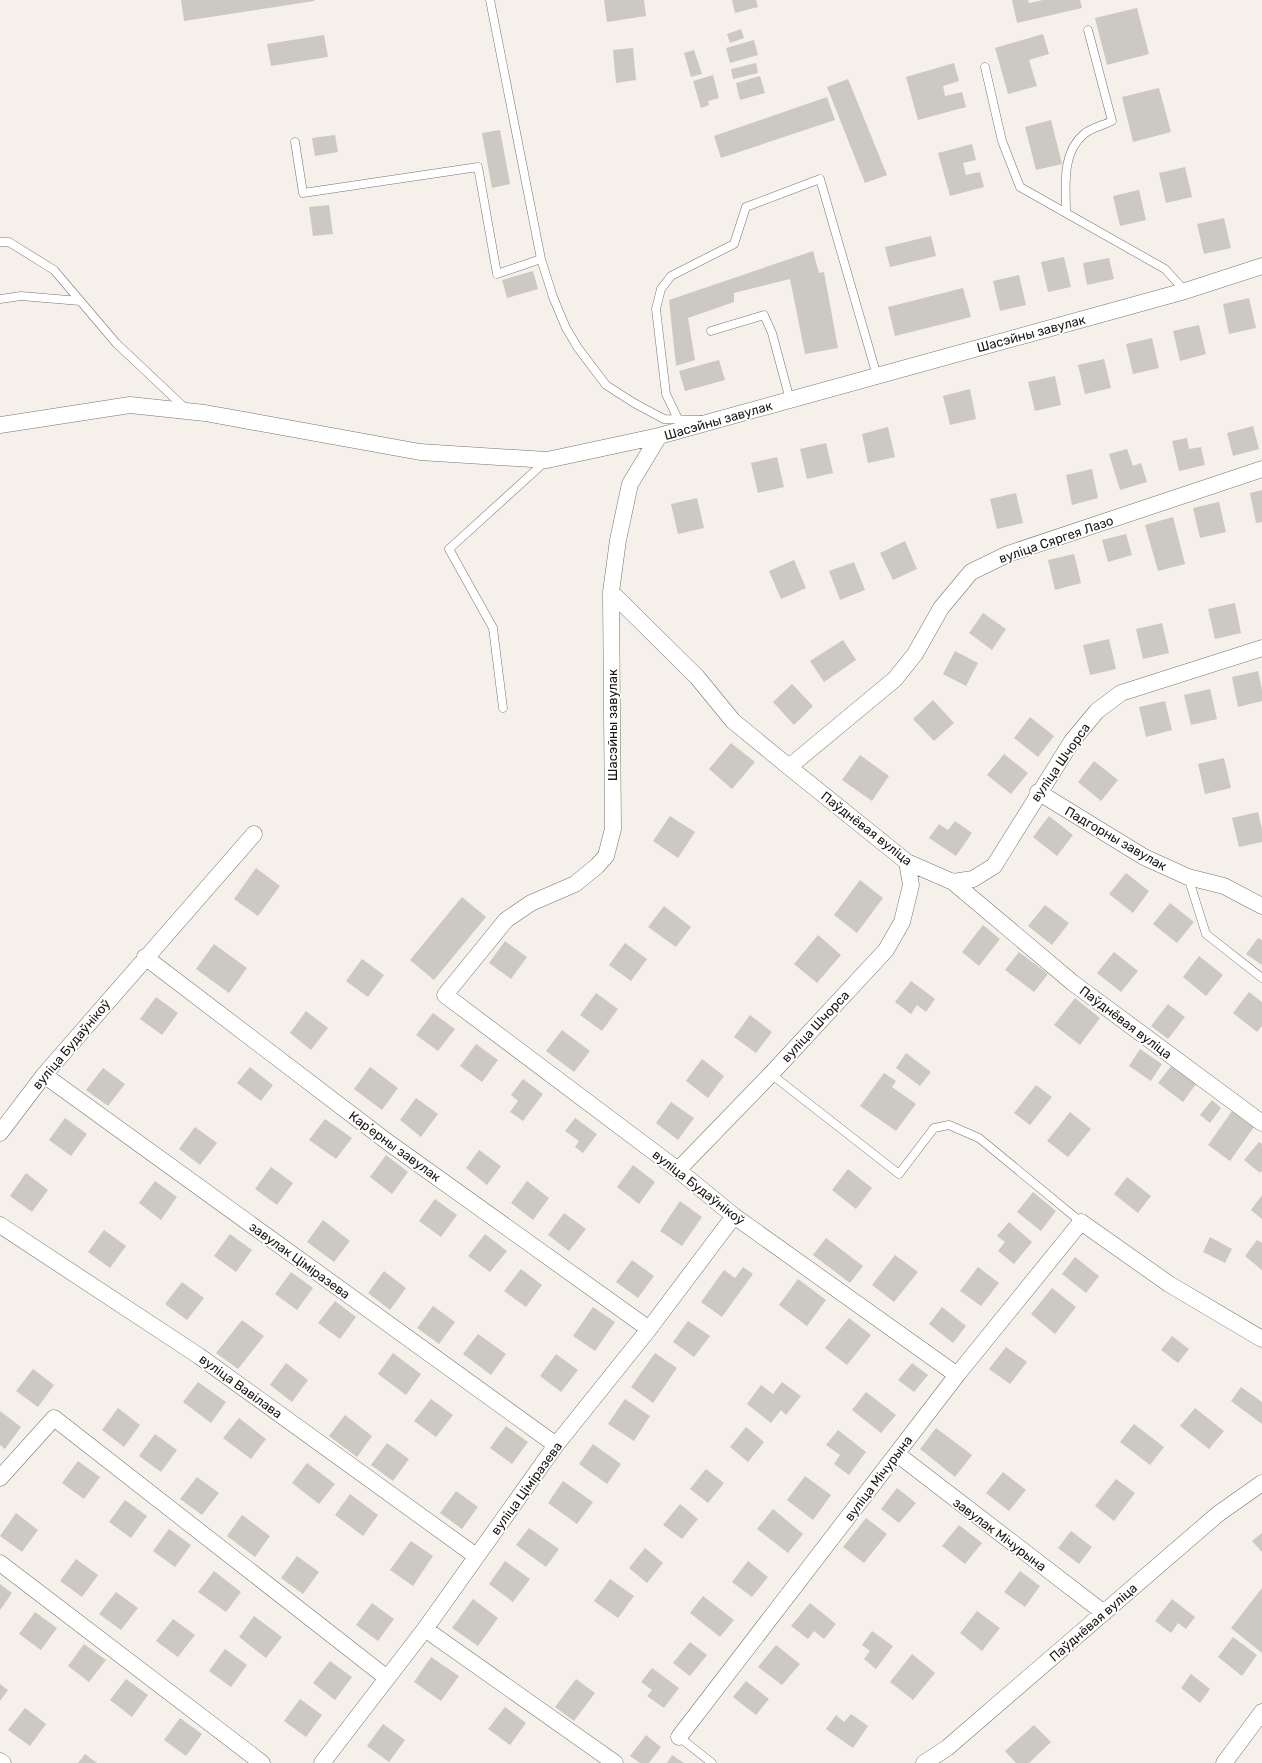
<svg xmlns="http://www.w3.org/2000/svg" width="1262" height="1763" font-family="Rubik,sans-serif">
	<rect width="100%" height="100%" fill="#f5f1ea"/>
	<path fill="#ccc8c2" d="M181 0H314V1L184 21Z
		M604 0H644L646 16 607 22Z
		M732 0H756L758 7 735 13Z
		M1012 0H1028L1029 3 1043 0H1080L1082 8 1017 23Z
		M1137 8 1149 54 1107 65 1095 18Z
		M741 29 744 38 730 43 727 34Z
		M1043 34 1049 54 1029 60 1037 86 1008 94 995 48Z
		M324 35 328 57 271 66 267 44Z
		M754 40 758 55 730 63 726 48Z
		M633 48 636 80 616 83 613 50Z
		M694 50 702 74 691 77 684 53Z
		M756 63 758 73 733 79 731 69Z
		M954 63 959 81 943 86 945 96 962 92 966 107 918 120 906 77Z
		M713 75 719 98 708 101 709 105 701 108 693 81Z
		M760 76 765 93 740 100 736 83Z
		M848 79 887 175 865 183 827 87Z
		M1159 88 1171 132 1133 142 1122 97Z
		M827 97 835 120 721 158 714 136Z
		M1051 120 1062 164 1036 170 1025 127Z
		M500 130 510 184 492 188 482 133Z
		M335 135 338 152 315 156 312 138Z
		M972 144 976 160 963 163 966 175 980 172 984 187 950 196 938 153Z
		M1185 167 1192 197 1166 203 1159 173Z
		M1139 190 1146 220 1120 226 1113 196Z
		M329 205 333 234 313 236 309 207Z
		M1224 218 1231 248 1204 254 1197 224Z
		M931 236 936 256 890 267 885 247Z
		M813 251 819 273 824 272 838 348 805 354 790 279 734 293V302L688 318 695 360 676 366 669 300Z
		M1064 257 1071 287 1048 292 1041 262Z
		M1109 258 1114 279 1087 285 1083 263Z
		M533 271 538 289 507 298 502 280Z
		M1019 275 1026 305 1000 311 993 281Z
		M963 288 971 317 895 336 888 307Z
		M1249 298 1256 328 1229 334 1223 304Z
		M1199 325 1206 354 1180 361 1173 331Z
		M1152 338 1159 368 1133 374 1126 344Z
		M1104 359 1111 388 1085 394 1078 365Z
		M719 360 725 380 685 391 679 371Z
		M1055 376 1061 405 1035 411 1028 382Z
		M970 389 976 419 950 425 943 396Z
		M1253 426 1259 449 1233 456 1227 433Z
		M888 427 895 457 868 463 862 434Z
		M1187 438 1189 449 1201 447 1205 465 1179 471 1172 441Z
		M826 443 833 473 807 479 800 449Z
		M1127 449 1133 466 1141 463 1147 482 1120 490 1109 454Z
		M777 457 784 487 758 493 751 463Z
		M1092 469 1098 498 1072 505 1066 475Z
		M1262 490V522L1256 523 1250 493Z
		M1016 493 1023 523 997 529 990 499Z
		M697 498 704 528 678 534 671 504Z
		M1219 502 1226 532 1200 538 1193 508Z
		M1173 517 1185 564 1158 571 1145 525Z
		M1126 534 1132 555 1108 562 1102 540Z
		M905 541 917 569 893 580 880 553Z
		M1074 554 1081 583 1055 590 1048 560Z
		M794 560 806 588 781 599 769 571Z
		M854 562 865 590 840 600 829 571Z
		M1235 603 1241 633 1215 639 1208 609Z
		M983 613 1006 629 992 650 969 633Z
		M1162 623 1169 653 1143 659 1136 629Z
		M1109 639 1116 669 1090 675 1083 645Z
		M843 640 856 660 824 682 810 661Z
		M955 651 978 663 966 686 943 674Z
		M1258 671 1262 690V701L1238 707 1232 677Z
		M792 684 813 706 794 725 773 702Z
		M1210 689 1217 719 1191 725 1184 695Z
		M933 700 954 723 934 741 913 719Z
		M1165 701 1172 730 1146 737 1139 707Z
		M1030 717 1054 736 1038 757 1014 738Z
		M731 743 755 762 732 789 709 769Z
		M1004 754 1028 773 1011 794 987 775Z
		M860 755 889 776 872 801 842 780Z
		M1224 758 1231 788 1205 794 1198 764Z
		M1094 761 1118 780 1101 801 1078 782Z
		M1258 812 1262 829V842L1239 847 1232 818Z
		M670 816 695 832 678 858 653 841Z
		M1049 816 1073 835 1057 856 1033 837Z
		M955 821 972 833 956 856 929 838 939 824 948 830Z
		M256 868 280 886 258 916 234 899Z
		M1126 873 1149 891 1133 913 1109 894Z
		M860 880 883 898 857 933 834 915Z
		M462 897 486 917 434 980 410 960Z
		M1170 903 1194 922 1177 943 1153 924Z
		M1045 905 1069 923 1052 945 1028 926Z
		M664 906 691 927 676 947 648 927Z
		M983 925 1000 939 979 966 962 952Z
		M818 935 841 955 817 983 794 964Z
		M1258 938 1262 940V965L1246 954Z
		M505 941 527 957 511 979 489 963Z
		M625 943 647 959 631 981 609 965Z
		M214 944 247 968 229 993 196 969Z
		M1019 952 1048 974 1034 992 1005 970Z
		M1114 952 1138 971 1121 992 1097 973Z
		M1199 956 1223 975 1206 996 1183 977Z
		M362 959 384 975 368 997 346 981Z
		M911 981 935 999 926 1012 917 1005 911 1014 895 1002Z
		M1249 992 1262 1002V1026L1257 1032 1233 1013Z
		M596 993 618 1009 602 1031 580 1015Z
		M156 997 178 1013 162 1035 140 1019Z
		M1075 998 1100 1018 1080 1045 1054 1025Z
		M1168 1004 1185 1017 1168 1039 1151 1026Z
		M306 1011 328 1028 311 1050 290 1033Z
		M433 1013 455 1029 438 1051 416 1035Z
		M750 1015 772 1032 756 1053 734 1037Z
		M562 1030 590 1051 574 1072 546 1051Z
		M476 1044 498 1060 482 1082 460 1066Z
		M1140 1049 1162 1064 1151 1081 1129 1066Z
		M906 1053 931 1072 920 1086 896 1068Z
		M702 1059 724 1076 708 1098 686 1081Z
		M1172 1065 1196 1084 1183 1102 1158 1083Z
		M250 1067 273 1085 261 1101 237 1083Z
		M370 1067 398 1088 382 1110 354 1089Z
		M103 1068 125 1084 108 1106 86 1090Z
		M884 1073 896 1081 892 1087 916 1104 896 1131 860 1106Z
		M523 1079 543 1094 523 1121 510 1112 518 1101 511 1095Z
		M1036 1085 1052 1097 1030 1125 1014 1113Z
		M416 1098 438 1114 421 1137 400 1120Z
		M1212 1100 1221 1108 1210 1123 1200 1115Z
		M671 1102 694 1118 678 1140 656 1123Z
		M1232 1111 1254 1127 1230 1161 1208 1145Z
		M1070 1112 1091 1129 1068 1157 1047 1141Z
		M65 1118 87 1134 71 1156 49 1140Z
		M575 1118 597 1134 583 1153 575 1147 579 1141 565 1131Z
		M325 1119 352 1138 336 1159 309 1140Z
		M195 1127 217 1143 200 1165 179 1149Z
		M1259 1142 1262 1144V1171L1260 1173 1244 1160Z
		M479 1150 501 1166 487 1185 466 1168Z
		M386 1155 408 1172 392 1194 370 1177Z
		M633 1165 655 1182 639 1204 617 1187Z
		M271 1167 293 1183 277 1205 255 1189Z
		M848 1169 872 1188 856 1209 832 1190Z
		M26 1173 48 1190 32 1212 10 1196Z
		M1127 1177 1151 1196 1138 1213 1114 1194Z
		M155 1181 177 1197 161 1220 139 1203Z
		M527 1181 549 1198 533 1220 511 1203Z
		M1033 1192 1056 1211 1041 1231 1017 1212Z
		M1262 1195V1219L1251 1210Z
		M435 1199 457 1215 441 1237 419 1221Z
		M680 1201 702 1217 682 1246 660 1231Z
		M564 1213 586 1229 569 1251 548 1235Z
		M323 1220 350 1241 334 1262 307 1242Z
		M1009 1222 1032 1242 1014 1264 998 1251 1005 1242 997 1236Z
		M104 1230 126 1246 110 1268 88 1252Z
		M230 1234 252 1250 236 1272 214 1256Z
		M485 1234 507 1251 490 1272 468 1256Z
		M1210 1237 1232 1249 1225 1263 1203 1252Z
		M826 1238 863 1266 850 1283 813 1255Z
		M1257 1240 1262 1243V1270L1245 1256Z
		M895 1255 918 1272 894 1302 872 1285Z
		M1075 1257 1099 1276 1086 1293 1062 1274Z
		M632 1260 654 1276 638 1298 616 1282Z
		M743 1267 753 1274 722 1317 701 1302 724 1270 735 1278Z
		M978 1267 999 1283 981 1306 960 1291Z
		M521 1269 542 1285 526 1307 504 1291Z
		M384 1271 406 1288 390 1310 368 1293Z
		M291 1272 313 1288 297 1310 275 1294Z
		M798 1279 826 1300 807 1326 779 1305Z
		M182 1282 204 1298 187 1320 165 1304Z
		M1052 1288 1076 1307 1055 1334 1031 1314Z
		M335 1301 356 1317 340 1339 318 1323Z
		M433 1306 455 1322 439 1344 417 1328Z
		M593 1307 615 1322 595 1351 573 1336Z
		M942 1307 966 1326 953 1343 929 1324Z
		M849 1318 871 1335 847 1365 825 1348Z
		M242 1320 264 1336 238 1369 216 1353Z
		M688 1321 710 1336 694 1357 673 1342Z
		M478 1334 506 1354 491 1375 463 1354Z
		M1172 1336 1189 1349 1178 1363 1161 1350Z
		M1006 1347 1027 1362 1010 1384 989 1369Z
		M393 1353 421 1374 406 1395 378 1374Z
		M655 1353 677 1368 653 1403 631 1387Z
		M556 1354 578 1370 561 1392 540 1376Z
		M286 1363 308 1380 292 1402 270 1385Z
		M912 1363 928 1375 914 1392 898 1380Z
		M33 1369 54 1385 38 1407 16 1391Z
		M198 1382 226 1402 211 1423 183 1402Z
		M782 1382 801 1396 786 1415 781 1410 771 1423 747 1404 761 1385 773 1394Z
		M1241 1387 1262 1402V1424L1231 1401Z
		M866 1392 896 1415 881 1433 852 1410Z
		M431 1399 453 1415 436 1437 414 1421Z
		M625 1399 650 1416 634 1441 608 1424Z
		M118 1408 140 1425 124 1447 102 1430Z
		M1195 1408 1224 1431 1209 1449 1180 1426Z
		M0 1411 21 1427 5 1449 0 1445Z
		M345 1415 372 1436 357 1457 329 1436Z
		M239 1418 266 1439 251 1459 223 1438Z
		M1134 1424 1164 1447 1150 1465 1120 1442Z
		M506 1426 528 1442 512 1464 490 1448Z
		M746 1427 764 1442 748 1462 730 1447Z
		M936 1428 972 1455 955 1477 920 1449Z
		M838 1430 866 1452 849 1475 834 1464 840 1455 826 1445Z
		M155 1434 177 1450 161 1472 139 1456Z
		M387 1443 409 1459 393 1481 371 1465Z
		M593 1444 621 1464 607 1484 579 1464Z
		M78 1461 100 1477 84 1499 62 1483Z
		M307 1463 335 1484 319 1504 292 1483Z
		M706 1469 724 1483 708 1503 690 1489Z
		M1003 1472 1026 1490 1009 1511 986 1493Z
		M805 1476 831 1495 813 1520 787 1500Z
		M197 1477 219 1493 202 1515 180 1499Z
		M1116 1479 1135 1493 1114 1521 1095 1506Z
		M563 1481 593 1502 577 1524 548 1503Z
		M897 1488 916 1503 899 1523 881 1509Z
		M456 1491 478 1507 462 1529 440 1513Z
		M350 1494 378 1515 363 1536 335 1515Z
		M125 1500 147 1516 131 1538 109 1522Z
		M680 1504 698 1519 682 1539 663 1525Z
		M773 1509 803 1534 788 1553 757 1529Z
		M16 1513 38 1530 22 1552 0 1536Z
		M242 1515 270 1536 255 1557 227 1536Z
		M866 1518 887 1534 864 1563 843 1547Z
		M959 1525 982 1543 965 1564 942 1546Z
		M529 1528 559 1549 546 1567 516 1545Z
		M169 1529 191 1545 175 1567 153 1551Z
		M1071 1531 1092 1547 1079 1564 1058 1548Z
		M1262 1533V1552L1252 1541Z
		M411 1541 433 1556 413 1586 390 1570Z
		M645 1548 663 1563 647 1583 629 1568Z
		M297 1556 319 1572 303 1594 281 1578Z
		M76 1559 98 1575 82 1597 60 1581Z
		M505 1561 530 1579 513 1602 489 1584Z
		M748 1561 768 1577 752 1597 732 1582Z
		M214 1571 241 1592 226 1612 198 1592Z
		M1020 1571 1040 1586 1025 1607 1004 1592Z
		M610 1579 634 1596 618 1618 594 1601Z
		M0 1584 12 1593 0 1610Z
		M1262 1588V1653L1231 1628Z
		M116 1592 138 1608 121 1630 99 1614Z
		M703 1596 734 1620 720 1637 690 1613Z
		M473 1599 498 1618 478 1646 452 1628Z
		M1172 1599 1195 1617 1186 1629 1178 1623 1171 1633 1155 1621Z
		M372 1603 394 1619 378 1641 356 1625Z
		M810 1603 836 1624 824 1639 814 1631 808 1639 791 1626Z
		M977 1611 1000 1628 982 1651 960 1633Z
		M35 1612 57 1628 41 1650 19 1634Z
		M254 1616 282 1637 266 1658 239 1637Z
		M173 1619 195 1635 178 1657 156 1641Z
		M872 1631 893 1646 876 1669 864 1659 870 1651 862 1645Z
		M1233 1637 1257 1655 1242 1676 1218 1657Z
		M690 1642 707 1655 690 1676 673 1663Z
		M84 1644 106 1660 89 1682 68 1666Z
		M776 1645 800 1664 782 1685 758 1667Z
		M225 1649 247 1665 231 1687 209 1671Z
		M912 1654 935 1673 913 1700 890 1682Z
		M431 1657 459 1676 441 1701 414 1682Z
		M330 1661 352 1677 335 1700 313 1683Z
		M652 1668 679 1688 664 1708 647 1696 652 1690 641 1682Z
		M1191 1674 1210 1689 1200 1703 1181 1688Z
		M126 1679 148 1695 132 1717 110 1700Z
		M576 1679 595 1693 574 1721 555 1707Z
		M746 1681 769 1699 756 1715 733 1697Z
		M0 1684 8 1690 0 1701Z
		M300 1699 322 1715 306 1737 284 1721Z
		M505 1707 526 1723 510 1745 488 1729Z
		M25 1708 46 1724 30 1746 8 1730Z
		M851 1714 868 1726 853 1748 826 1729 836 1715 844 1722Z
		M180 1718 202 1734 186 1756 164 1740Z
		M383 1724 405 1740 389 1762 367 1746Z
		M1034 1725 1051 1742 1029 1763H1016L1005 1751Z
		M646 1735 661 1747 649 1763H640L630 1756Z
		M85 1754 97 1763H78Z
		M672 1755 684 1763H667Z"/>
	<g fill="none" stroke-linecap="round" stroke-linejoin="round">
		<defs>
			<path id="service" d="M490 0 541 259 553 297 566 328 578 348 606 385 634 403 664 419 701 420
				M1088 30 1112 121C1104 125 1091 128 1084 134 1061 153 1066 187 1066 213L1165 269 1185 291
				M985 67 1002 141 1020 187 1066 213
				M295 142 303 193 478 167 497 274 541 259
				M0 242H9L54 270 116 343 186 409
				M0 299 21 296 80 301
				M711 331 764 315 772 333 790 400
				M678 419 666 394 656 309 661 289 671 276 734 244 746 207 820 179 877 376
				M503 708 493 628 449 549 547 460
				M1188 877 1206 934 1262 978
				M771 1074 899 1174 934 1128 949 1125 979 1138 1081 1222
				M679 1737 712 1763"/>
			<path id="minor" d="M0 425 130 405 205 413 420 452 547 460 659 436 1185 291 1262 266
				M659 436 630 484 618 540 611 592 613 829 606 856 597 866 575 884 531 903 506 920 445 995 678 1170 734 1216 957 1375
				M611 592 697 677 733 721 789 767 907 862 953 882 1073 983 1262 1123
				M789 767 895 679 915 654 941 608 971 572 1008 554 1262 469
				M1038 792 1144 857 1188 877 1224 886 1262 906
				M953 882 973 879 994 866 1072 741 1097 711 1121 693 1262 648
				M145 957 389 1143 649 1329
				M44 1075 556 1445
				M0 1133 44 1075 254 834
				M678 1170 771 1074 886 950 902 922 911 885 907 862
				M0 1225 199 1356 476 1556
				M897 1454 1104 1613
				M0 1478 54 1418 387 1678
				M0 1563 262 1763
				M425 1629 615 1763
				M679 1737 957 1375 1081 1222 1169 1284 1262 1339
				M0 1761 3 1763
				M322 1763 425 1629 556 1445 649 1329 734 1216
				M924 1763 947 1748 1218 1514 1262 1483
				M1224 1763 1262 1712"/>
		</defs>
		<use href="#service" stroke="#77746e" stroke-width="9"/>
		<use href="#minor" stroke="#77746e" stroke-width="17"/>
		<use href="#service" stroke="#fff" stroke-width="8"/>
		<use href="#minor" stroke="#fff" stroke-width="16"/>
	</g>
	<g text-anchor="middle" stroke-width="3.5" stroke-linejoin="round" paint-order="stroke">
		<g font-size="13" fill="#181715" stroke="#fff">
			<text transform="translate(1031 333) rotate(-15)" y="5">Шасэйны завулак</text>
			<text transform="translate(718 420) rotate(-16)" y="5">Шасэйны завулак</text>
			<text transform="translate(1056 539) rotate(-19)" y="5">вуліца Сяргея Лазо</text>
			<text transform="translate(612 725) rotate(-90)" y="5">Шасэйны завулак</text>
			<text transform="translate(1060 762) rotate(-55)" y="5">вуліца Шчорса</text>
			<text transform="translate(867 828) rotate(38)" y="5">Паўднёвая вуліца</text>
			<text transform="translate(1116 838) rotate(30)" y="5">Падгорны завулак</text>
			<text transform="translate(1126 1022) rotate(37)" y="5">Паўднёвая вуліца</text>
			<text transform="translate(815 1026) rotate(-47)" y="5">вуліца Шчорса</text>
			<text transform="translate(71 1044) rotate(-50)" y="5">вуліца Будаўнікоў</text>
			<text transform="translate(395 1146) rotate(36)" y="5">Карʼерны завулак</text>
			<text transform="translate(699 1187) rotate(38)" y="5">вуліца Будаўнікоў</text>
			<text transform="translate(300 1260) rotate(36)" y="5">завулак Ціміразева</text>
			<text transform="translate(241 1386) rotate(36)" y="5">вуліца Вавілава</text>
			<text transform="translate(878 1478) rotate(-53)" y="5">вуліца Мічурына</text>
			<text transform="translate(526 1488) rotate(-54)" y="5">вуліца Ціміразева</text>
			<text transform="translate(1000 1534) rotate(37)" y="5">завулак Мічурына</text>
			<text transform="translate(1093 1622) rotate(-41)" y="5">Паўднёвая вуліца</text>
		</g>
	</g>
</svg>
